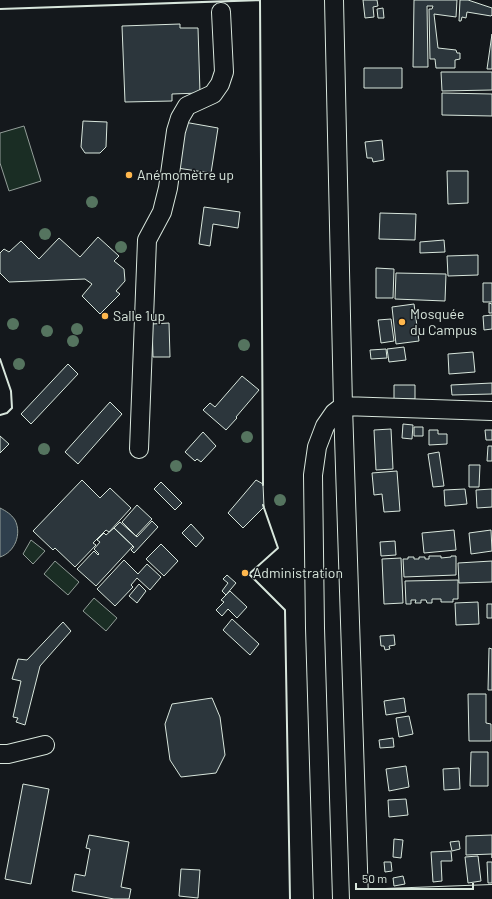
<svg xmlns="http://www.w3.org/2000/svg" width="492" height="899" font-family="Barlow,sans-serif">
	<rect width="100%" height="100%" fill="#14181c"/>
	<path fill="#1a2d24" stroke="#939e99" d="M24 126 41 181 9 191 0 163V133Z
		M31 540 45 551 33 564 23 554Z
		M55 561 79 582 68 595 44 574Z
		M94 598 117 618 106 631 83 611Z"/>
	<path fill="#2f3f4d" stroke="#939e99" d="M0 508C6 511 11 514 15 520 22 534 15 552 0 557Z"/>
	<path fill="#2c363c" stroke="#d8e6dc" d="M363 0H377L378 6 373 7 374 17 365 18Z
		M414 0H457L456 17 434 14 438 48 456 50 457 53H460V59L455 60V68H436L435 59H430L429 9H432L433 6H427L428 67H413Z
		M460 0H468L492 8V15L491 16 467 12 466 18 462 17 461 21H459Z
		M383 8 384 18H378L377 9Z
		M180 24V28H198L200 93 172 94V101L125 102 122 26Z
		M492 34V69H487Z
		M364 68H402V88H364Z
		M441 72H492V90L442 91Z
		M442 93 492 94V116L442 115Z
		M83 121 107 122 106 147 100 153H85L81 147Z
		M184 122 218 128 211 173 177 168Z
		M382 140 384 160 373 162 372 158H367L365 142Z
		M447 171H468V203L448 204Z
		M204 207 240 212 238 228 213 224 210 246 199 244Z
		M380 213 416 214 415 240 379 239Z
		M98 237 119 256 114 261 124 269 125 281 116 291 120 294 100 314 82 296 92 284 85 279 9 282 0 273V253L4 249 9 252 21 241 39 259 59 238 80 257Z
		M444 240 445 252 420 253V242Z
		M478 255V275L448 276 447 256Z
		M376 268 394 269 393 298H376Z
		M396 273 446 274 445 301 395 299Z
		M483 283H492V302H483Z
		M489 303 492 304V313H489Z
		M414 304 419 341 396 344 392 307Z
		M492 315V329L484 330 483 316Z
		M391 319 394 341 381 343 378 320Z
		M169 323 170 357H153L152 324Z
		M404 347 406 360 389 362 387 349Z
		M386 349 387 358 371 359 370 350Z
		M473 352 475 372 449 374 448 354Z
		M68 364 78 374 31 424 21 414Z
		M242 376 259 390 236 417 237 418 226 430 203 410 210 403 215 407Z
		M492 383V394L452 395 451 385Z
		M394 385H415V399H394Z
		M110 402 122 414 78 464 65 452Z
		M403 424 413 425 412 439 402 438Z
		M414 427H423V436H414Z
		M391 429 393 469 376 470 374 430Z
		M429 430H438V434H447V444L429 445Z
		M485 430H492V440H486Z
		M203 432 216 446 201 462 197 459 195 461 185 452Z
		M0 436 9 444 0 453Z
		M488 446H492V461H487Z
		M439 452 444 486 433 487 428 454Z
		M469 465H480L479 487H469Z
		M397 471 400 511 384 512 382 494 374 495 372 473Z
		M82 480 100 498 110 488 131 508 109 532 106 530 93 543 96 545 75 567 55 548 53 550 33 531Z
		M256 480 263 484 264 507 243 528 228 513Z
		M161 482 182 503 175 510 154 489Z
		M465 489 467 504 445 506 444 490Z
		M492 489V507L477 508 476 490Z
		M137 505 152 519 136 536 122 522Z
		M152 521 158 527 134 553 131 550 134 547 114 528 120 522 137 537Z
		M191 524 204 538 196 547 182 533Z
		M114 528 133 546 96 586 77 569 94 551 98 555 99 554 94 549 100 542 97 540 104 533 106 535Z
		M454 530 456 550 424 553 422 533Z
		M491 530 492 551 471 554 469 533Z
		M395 541 396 555 381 556 380 542Z
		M161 544 178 561 164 576 146 559Z
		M429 556H441V558L451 557V556H456V575L404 577 403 559H408V557H414V559H419V557H425V559H429Z
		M401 558 403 603 384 604 382 559Z
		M124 560 138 574 147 564 161 577 150 590 137 578 131 585 133 587 115 606 97 589Z
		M492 561V582L459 583 458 563Z
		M227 575 236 583 226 595 222 591 228 583 223 579Z
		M458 580V599H453V602H441V599H432V603H427L426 600H421V603H415L416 600H411V604H406L405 581Z
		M139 584 146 591 137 603 129 596Z
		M230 591 247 607 237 618 228 609 222 616 216 610 224 602 221 600Z
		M478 602 479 624 456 625 455 603Z
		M487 604H492V618H487Z
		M232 619 259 644 250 655 223 630Z
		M63 622 71 631 40 666 25 725 16 722 18 718 13 717 21 681 12 679 18 659 27 660Z
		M394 635 395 645 389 646 390 649 385 650 384 646H381L380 636Z
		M489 648 492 649V690H488Z
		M468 694H486V723L491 724V741H469Z
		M212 698 220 717 225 755 216 773 181 777 170 760 165 724 172 704Z
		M404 698 406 712 386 715 384 701Z
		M409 716 413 734 399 737 396 718Z
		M393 738 394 747 380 748 379 740Z
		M471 752H488V786H470Z
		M406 766 409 787 389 791 386 769Z
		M459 768 460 789 444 790 443 769Z
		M23 784 49 789 31 884 5 879Z
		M406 799 408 815 389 817 388 800Z
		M89 835 129 842 121 887 131 889 129 899H114L72 891 75 874 85 876 90 849 86 848Z
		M492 835V858V854L466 855V836Z
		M394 839 403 840 401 858 393 857Z
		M459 841 460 849 452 851 450 842Z
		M451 851 452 861H441L442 881 433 882 431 852Z
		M478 856 481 881 468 883 465 857Z
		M384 862H391L392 871 385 872Z
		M487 862H492V883H488Z
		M181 869 200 870 198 898 179 896Z
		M403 876 405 884 394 886 393 878Z"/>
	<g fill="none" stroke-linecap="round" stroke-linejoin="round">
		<defs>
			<path id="minor" d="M334 0 343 406 359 899 492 894
				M139 449 147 240 162 212 168 188 176 131 180 118 187 106 213 94 220 84 224 72 221 12
				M0 754H8L45 745
				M323 899 315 628 313 475 317 447 325 426 334 413 343 406 492 411"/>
		</defs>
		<use href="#minor" stroke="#d8e6dc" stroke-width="20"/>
		<use href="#minor" stroke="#14181c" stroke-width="18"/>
		<path stroke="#d8e6dc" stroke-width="2" d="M0 9 260 0 263 485
			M0 359 11 391 12 408 7 413 0 415
			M263 505 278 548 249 574 285 610 290 899"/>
	</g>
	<g fill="#55745f">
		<circle cx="92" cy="202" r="6"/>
		<circle cx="45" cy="234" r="6"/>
		<circle cx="121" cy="247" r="6"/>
		<circle cx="13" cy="324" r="6"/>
		<circle cx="77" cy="329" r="6"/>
		<circle cx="47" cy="331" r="6"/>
		<circle cx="73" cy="341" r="6"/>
		<circle cx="244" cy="345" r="6"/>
		<circle cx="19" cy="364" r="6"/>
		<circle cx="247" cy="437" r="6"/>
		<circle cx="44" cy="449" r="6"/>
		<circle cx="176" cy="466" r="6"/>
		<circle cx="280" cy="500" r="6"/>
	</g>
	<g fill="#ffb74d" stroke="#14181c" stroke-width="1.5">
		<circle cx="129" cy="175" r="4"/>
		<circle cx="105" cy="316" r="4"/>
		<circle cx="402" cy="322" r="4"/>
		<circle cx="245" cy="573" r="4"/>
	</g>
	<g text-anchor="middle" stroke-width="3" stroke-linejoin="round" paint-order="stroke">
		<g font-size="14" fill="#d8e6dc" stroke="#14181c" text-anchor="start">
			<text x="137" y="180">Anémomètre up</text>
			<text x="410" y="319">Mosquée<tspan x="410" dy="16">du Campus</tspan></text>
			<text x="113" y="321">Salle 1up</text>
			<text x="253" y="578">Administration</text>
		</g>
	</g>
	<path d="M356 883v6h117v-6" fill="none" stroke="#d8e6dc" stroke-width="2"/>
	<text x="362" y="883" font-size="12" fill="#d8e6dc" stroke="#14181c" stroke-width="3" paint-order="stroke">50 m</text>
</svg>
